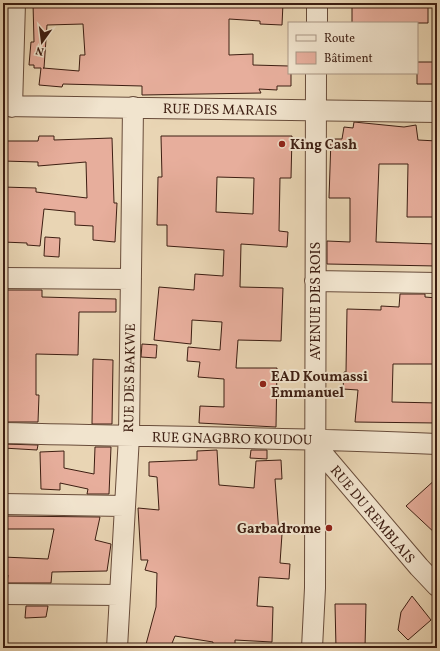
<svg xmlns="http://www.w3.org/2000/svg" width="440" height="651" font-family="Vollkorn,serif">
	<rect width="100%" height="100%" fill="#e9d5b4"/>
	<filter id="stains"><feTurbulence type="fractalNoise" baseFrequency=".005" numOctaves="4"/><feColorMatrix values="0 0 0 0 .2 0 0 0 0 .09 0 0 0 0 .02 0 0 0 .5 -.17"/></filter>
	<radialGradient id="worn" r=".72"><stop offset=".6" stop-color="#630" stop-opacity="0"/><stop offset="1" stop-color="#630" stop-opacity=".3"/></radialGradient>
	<path fill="#e7ae9c" stroke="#3d1e12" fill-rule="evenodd" d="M33 3 232 6V3H283L282 25 260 24V21L229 19V55L253 54V65L289 66V73H291V86H277V90L259 89 261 93 142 95V86L63 84 62 87 39 85 41 68H34V65H29L31 42H34ZM83 24 85 55H80L79 71 43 68H44L47 25Z
		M352 3H428V23H352Z
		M417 62H437V84H417Z
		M354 122 404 127 416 125 418 140 437 141V217H407L408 164H379L376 242 437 244V266L327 264V241L350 242V198H329L331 139H342L344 127 353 128Z
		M39 136H54V140L112 138 114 203H117L115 242 93 240V226L75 225V212L44 209 40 246 27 245V243L3 242V187L36 188V192L87 198 86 162 38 166V162L3 161V141H38Z
		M161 136H292L291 178H280L279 231 288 232 287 247 241 244 240 287 283 288 281 341 238 340 236 368H277L276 427 199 423 200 406 224 407V379L198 377 200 362 187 361 188 347 220 350 222 322 192 320 191 344 154 340 159 287 194 290 195 274 223 276 224 250 167 246V225H157L158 177H162ZM217 177 254 178 253 214 216 212Z
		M45 237 60 238 59 257 44 256Z
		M3 290H42V297L116 299V312H79L78 355 36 354V395H39L38 422H3L6 316Z
		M400 294H425V297L437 298V364H393L392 402 437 403V423L355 422 358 390 343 389 344 372H346L347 309 381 310V306L399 307Z
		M142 344 157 345 156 358 141 357Z
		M93 359 113 360 112 424H92Z
		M3 444 38 445 37 450 3 448Z
		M95 447H111L109 494H87L88 489 60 483V490L41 489 40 452 64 451V468L94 474Z
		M217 450 219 485 254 488 256 461 281 460 282 479H275L279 534H282L280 563 290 564 289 579 259 577 257 606 273 607 272 642 235 640V648H213V642L175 636 170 648H145L156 607 157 573 145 570 148 560H141L138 508 159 510 157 477 149 476V462L197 460V451Z
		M251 450H267V459L250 458Z
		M437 478V535L406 506Z
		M5 516 100 517 95 540 111 544 107 571 52 572 51 583H7L8 575 3 574V557L48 559 54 529H5Z
		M412 596 431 620 408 640 398 630 401 612Z
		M335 604H366L365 648H336Z
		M26 606H48L46 617 25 618Z"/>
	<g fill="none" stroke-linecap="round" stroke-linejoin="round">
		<defs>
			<path id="minor" d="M317 23V3
				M3 106 437 112
				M12 107 15 3
				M3 278 131 279
				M315 281 437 283
				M3 433C148 437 292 437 437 444
				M314 438 322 453 419 567 437 586
				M3 504 124 506
				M3 594 120 595
				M117 648 129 436 133 107
				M312 648 315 588 316 73"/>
		</defs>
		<use href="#minor" stroke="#684c3a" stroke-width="22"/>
		<use href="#minor" stroke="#f1e4ce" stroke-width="20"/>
	</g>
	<g fill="#8f2418" stroke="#f1e4ce" stroke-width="1.5">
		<circle cx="282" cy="144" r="4"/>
		<circle cx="263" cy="384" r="4"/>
		<circle cx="329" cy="528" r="4"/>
	</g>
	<g text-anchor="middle" stroke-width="4" stroke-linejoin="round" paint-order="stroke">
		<g font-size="14" fill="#3d1e12" stroke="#f1e4ce">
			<text transform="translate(220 109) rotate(1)" y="5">RUE DES MARAIS</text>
			<text transform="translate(315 301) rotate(-90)" y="5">AVENUE DES ROIS</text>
			<text transform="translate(129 378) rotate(-89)" y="5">RUE DES BAKWE</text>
			<text transform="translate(232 438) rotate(1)" y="5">RUE GNAGBRO KOUDOU</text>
			<text transform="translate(373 514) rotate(50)" y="5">RUE DU REMBLAIS</text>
		</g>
		<g font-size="14" font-weight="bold" fill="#3d1e12" stroke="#f1e4ce" text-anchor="start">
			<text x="290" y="149">King Cash</text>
			<text x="271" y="381">EAD Koumassi<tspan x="271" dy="16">Emmanuel</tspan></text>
			<text x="321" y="533" text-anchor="end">Garbadrome</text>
		</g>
	</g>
	<rect width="440" height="651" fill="none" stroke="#e9d5b4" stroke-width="16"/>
	<rect x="4" y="4" width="432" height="643" fill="none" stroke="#3d1e12" stroke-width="2"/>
	<rect x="8" y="8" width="424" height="635" fill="none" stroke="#3d1e12"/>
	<rect x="288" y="22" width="130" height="52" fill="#f1e4ce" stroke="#a99583"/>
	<rect x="296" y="35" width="20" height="6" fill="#f1e4ce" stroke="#a99583"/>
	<text x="324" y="42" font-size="12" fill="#3d1e12">Route</text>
	<rect x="296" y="52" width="20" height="12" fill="#e7ae9c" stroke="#a99583"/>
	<text x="324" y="62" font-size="12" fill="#3d1e12">Bâtiment</text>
	<g transform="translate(42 42) rotate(194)" stroke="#f1e4ce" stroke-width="3" paint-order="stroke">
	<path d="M0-3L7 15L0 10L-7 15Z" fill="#3d1e12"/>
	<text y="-6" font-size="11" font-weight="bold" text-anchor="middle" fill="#3d1e12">N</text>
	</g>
	<rect width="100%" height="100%" filter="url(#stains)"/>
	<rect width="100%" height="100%" fill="url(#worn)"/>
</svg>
